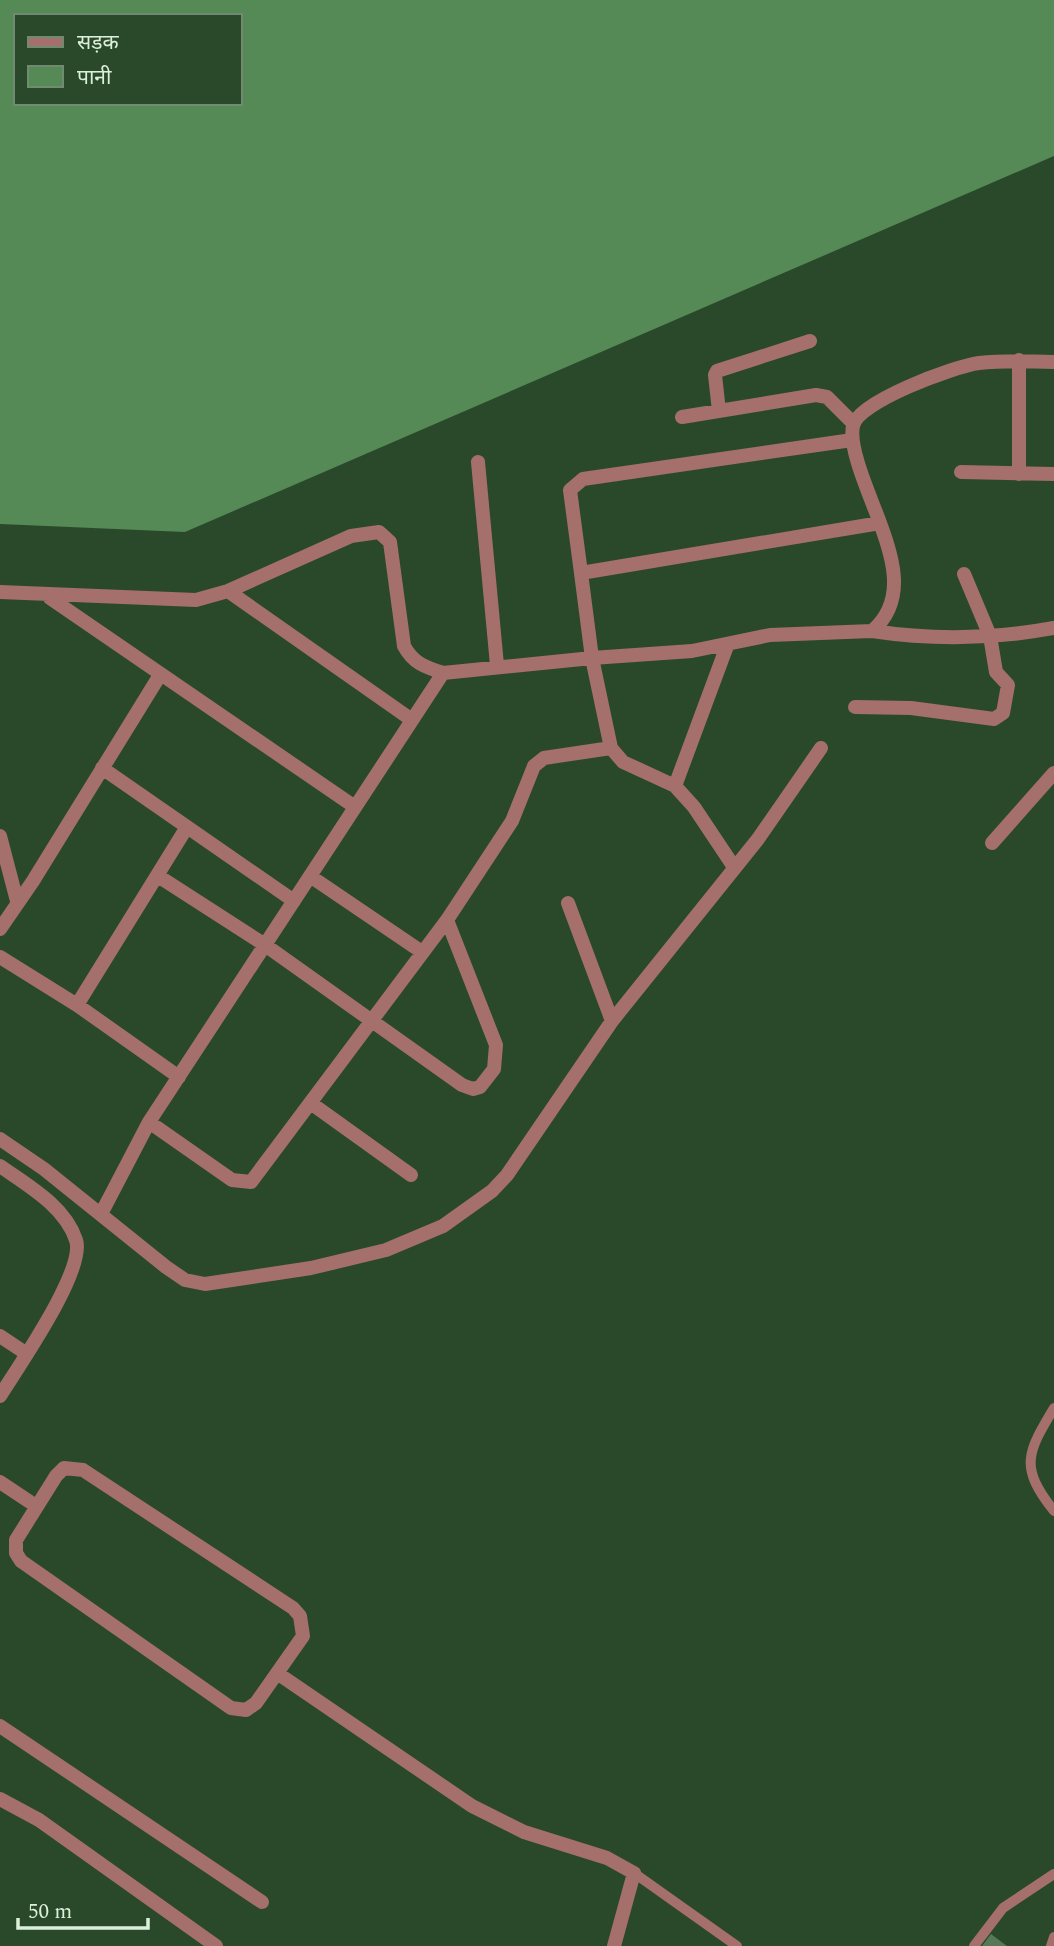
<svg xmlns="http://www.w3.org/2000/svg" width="1054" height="1946" font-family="Spectral,'Noto Sans Devanagari',serif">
	<rect width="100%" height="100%" fill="#29492a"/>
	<path fill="#558956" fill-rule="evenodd" d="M0 0H1054V156L185 532 0 524ZM16 16H240V103H16Z"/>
	<path fill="#577957" d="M991 1934 1007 1946H982Z"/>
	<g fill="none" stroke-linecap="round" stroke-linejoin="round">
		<path stroke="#a56f6b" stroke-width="10" d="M1054 1408C1027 1453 1019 1467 1054 1511
			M634 1873 737 1946
			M974 1946 1003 1908 1054 1874
			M1051 1946 1054 1937"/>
		<path stroke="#a56f6b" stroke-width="14" d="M719 411 715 375 717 371 810 341
			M682 417 816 395 827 397 853 423
			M478 462 497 665
			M961 472 1054 474
			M1019 474V360
			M581 573 570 490 583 479 852 440
			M228 591 412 720
			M0 592 196 600 228 591 351 536 379 532 390 542 404 646C413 663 425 667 443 673
			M50 598 355 807
			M872 631C932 640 994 639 1054 628
			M855 707 911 708 994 719 1003 713 1008 685 996 672 990 636 964 574
			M102 768 294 901
			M675 786 727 646
			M0 836 17 901
			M992 843 1054 773
			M734 867 694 807 675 786 623 762 611 748 592 658 692 651 770 635 872 631C906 602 894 560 880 523
			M158 876 265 945 462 1085 473 1089 480 1087 494 1069 496 1045 447 920
			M310 876 422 952
			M568 903 612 1021
			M0 929 33 881 160 675
			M0 957 77 1005 179 1077
			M77 1005 187 827
			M312 1104 411 1175
			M149 1122 232 1180 251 1182 447 920 512 821 534 766 544 758 611 748
			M0 1139 44 1169 166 1267 185 1280 205 1284 311 1268 386 1250 443 1226 492 1191 507 1175 612 1021 758 839 821 748
			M0 1166C27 1185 65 1206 76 1240 86 1270 18 1367 0 1396
			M101 1214 149 1122 443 673 592 658 581 573 880 523C872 500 848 449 853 426 857 402 955 366 979 363 1004 360 1029 361 1054 362
			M0 1336 27 1354
			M64 1468 83 1470 293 1608 300 1616 303 1636 256 1703 246 1710 231 1708 21 1561 16 1553V1540L56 1476Z
			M0 1482 36 1506
			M277 1673 472 1806 524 1832 607 1858 634 1873 614 1946
			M0 1726 262 1902"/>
		<path stroke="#a56f6b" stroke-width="14" d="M0 1799 39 1820 216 1946"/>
	</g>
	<rect x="14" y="14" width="228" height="91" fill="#29492a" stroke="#718b71" stroke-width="2"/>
	<rect x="28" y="37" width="35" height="10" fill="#a56f6b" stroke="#718b71" stroke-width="2"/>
	<text x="77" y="49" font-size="21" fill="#dcefdb">सड़क</text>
	<rect x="28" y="66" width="35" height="21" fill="#558956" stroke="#718b71" stroke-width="2"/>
	<text x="77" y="84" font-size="21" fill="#dcefdb">पानी</text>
	<path d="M18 1918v10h130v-10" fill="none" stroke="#dcefdb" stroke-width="3.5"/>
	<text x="28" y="1918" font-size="21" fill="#dcefdb" stroke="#29492a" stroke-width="5" paint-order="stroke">50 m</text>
</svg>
